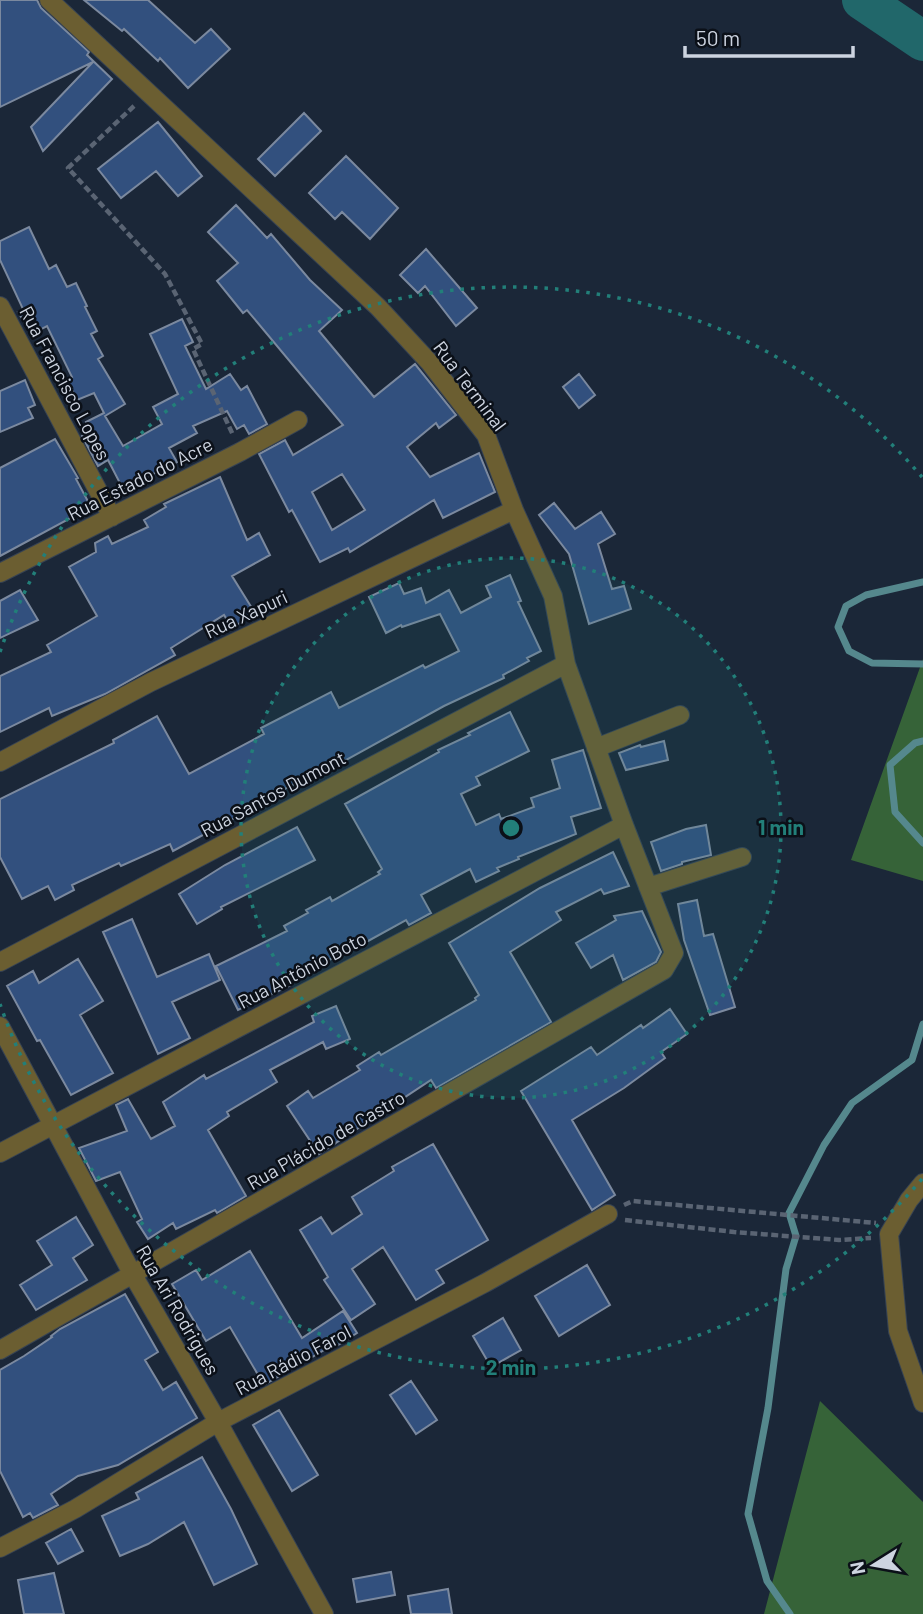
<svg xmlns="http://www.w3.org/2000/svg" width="923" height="1614" font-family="Barlow,sans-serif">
	<rect width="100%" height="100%" fill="#1b2738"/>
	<path fill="#366338" d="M923 659V881L851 860Z
		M820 1401 923 1502V1614H764Z"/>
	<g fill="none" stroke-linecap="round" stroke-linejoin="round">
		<path stroke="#55888d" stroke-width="7" d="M923 582 866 595 846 606 838 627 849 651 872 663 923 664
			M923 741 915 743 890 765 895 812 923 843
			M790 1614 767 1581 748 1514 768 1408 786 1269 796 1236 789 1213 824 1145 852 1103 912 1060 923 1024"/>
		<path stroke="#21676a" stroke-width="40" d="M862 0 923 41"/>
	</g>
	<path fill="#32507e" stroke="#7b899f" stroke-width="2" fill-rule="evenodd" d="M0 0H37L41 8 89 52 87 55 112 79 43 151 31 127 93 62 0 107Z
		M84 0H148L195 43 211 29 230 49 188 88 160 58 158 61 124 29 122 31Z
		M304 113 321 131 275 176 258 159Z
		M158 122 202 176 178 196 156 171 121 198 98 169Z
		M346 156 398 208 370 239 342 212 335 219 309 193Z
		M236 205 267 238 271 234 310 280 342 310 319 331 374 397 415 364 456 415 439 428 436 423 407 447 430 477 479 453 495 492 443 518 434 500 350 552 348 548 320 562 292 510 289 512 259 454 285 440 293 455 343 425 247 310 243 313 217 281 238 263 208 232ZM342 474 365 510 332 530 312 492Z
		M29 227 49 269 56 265 67 287 76 283 87 306 85 307 97 331 91 334 103 356 98 359 125 404 105 416 123 446 162 424 153 407 178 394 150 334 182 319 193 342 185 346 206 389 230 374 241 390 247 386 267 424 249 434 244 425 237 429 227 411 193 426 197 433 169 448 177 462 123 489 108 460 98 466 82 436 91 431 86 422 104 413 94 393 77 400 67 380 72 377 47 326 32 334 18 312 23 309 0 260V241Z
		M426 249 477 308 456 326 425 286 418 293 400 275Z
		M579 374 595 395 579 408 563 387Z
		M25 380 35 405 28 408 33 418 0 432V391Z
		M55 439 78 478 76 479 91 507 0 556V468Z
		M220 477 247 540 259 533 270 555 232 576 255 613 232 628 224 615 171 648 175 655 105 694 52 716 49 708 0 732V676L51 652 47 645 97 616 69 567 96 552 95 543 108 536 112 544 148 527 144 520 166 507 164 504Z
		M554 503 575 529 601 512 615 534 598 544 612 589 624 586 631 609 589 624 569 554 539 515Z
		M510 575 521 601 518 602 541 651 527 658 529 661 503 675 504 678 444 706 337 765 335 763 273 795 274 797 173 851 170 844 121 866 119 863 72 885 74 890 55 900 48 886 22 899 0 857V799L114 743 113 740 157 716 189 774 264 734 261 728 331 692 339 708 423 665 425 668 459 651 440 614 402 627 401 625 386 633 369 597 399 583 404 594 421 588 426 603 449 590 461 613 491 597 486 586Z
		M20 590 38 620 0 638V601Z
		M510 712 529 751 476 777 480 785 461 794 476 825 499 814 501 819 534 807 531 798 560 788 552 760 583 750 601 808 571 817 576 834 518 857 519 859 497 868 499 871 476 882 470 869 421 895 431 913 409 925 406 920 359 946 358 944 289 982 291 985 238 1010 216 966 287 931 284 926 308 913 306 910 330 897 332 901 380 874 378 872 382 869 345 804 439 752 438 750 470 735 468 733Z
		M664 741 668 760 626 770 619 753 640 745 641 747Z
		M706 825 711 855 682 862V864L661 871 651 842 686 829Z
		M297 827 315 860 221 907 222 909 197 924 179 894 225 865Z
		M613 852 629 886 604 894 601 889 556 912 561 920 510 952 551 1022 436 1088 431 1080 319 1154 287 1106 308 1091 313 1098 360 1070 357 1066 379 1052 381 1055 476 1000 475 998 479 995 449 943 540 888Z
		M697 900 704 936 713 934 735 1007 710 1015 684 940 678 904Z
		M642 911 661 952 656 962 623 980 613 955 591 968 576 943 616 920 614 916Z
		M132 919 157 977 209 954 220 980 172 1002 190 1038 158 1054 103 932Z
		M78 959 103 1001 80 1015 113 1073 71 1095 40 1040 37 1041 7 986 33 971 39 983Z
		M336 1006 350 1039 326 1049 323 1042 270 1070 277 1082 227 1112 229 1116 208 1130 246 1196 217 1213 215 1210 176 1229 173 1223 148 1239 137 1222 142 1219 120 1172 96 1181 79 1148 127 1131 116 1105 128 1099 151 1139 175 1126 163 1102 204 1075 206 1079 314 1022 312 1016Z
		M670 1009 687 1034 661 1052 665 1058 624 1088 572 1120 615 1195 592 1210 521 1091 591 1047 597 1055 641 1025 643 1028Z
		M433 1144 488 1240 436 1270 444 1283 416 1300 383 1247 352 1269 375 1304 351 1320 324 1280 328 1277 300 1230 321 1217 332 1234 362 1214 352 1197 394 1171 392 1167Z
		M76 1217 93 1245 73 1258 87 1280 36 1310 20 1285 52 1265 37 1241Z
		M250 1251 302 1338 343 1311 357 1333 335 1347 333 1345 264 1385 230 1327 206 1341 172 1284 196 1270 202 1280Z
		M587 1265 610 1305 559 1336 535 1296Z
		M125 1294 158 1352 145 1360 163 1390 176 1382 197 1418 118 1465 78 1476 51 1494 58 1505 33 1518 30 1513 23 1517 0 1471V1370L24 1356 52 1337 51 1336 60 1329Z
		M503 1318 521 1350 491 1367 473 1336Z
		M411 1381 437 1420 416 1434 390 1395Z
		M279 1410 318 1475 292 1491 253 1425Z
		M202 1457 231 1509 257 1564 214 1585 184 1522 148 1544 120 1556 102 1516 139 1499 136 1493Z
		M71 1529 83 1551 58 1564 46 1543Z
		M391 1572 395 1595 357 1602 353 1579Z
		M54 1573 64 1614H24L18 1580Z
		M448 1589 452 1614H411L408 1596Z"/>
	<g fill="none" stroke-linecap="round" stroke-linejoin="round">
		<defs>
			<path id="street" d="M0 306 112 517
				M0 573 240 452 298 420
				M596 748 680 715
				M0 762 151 682 514 510
				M648 887 742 857
				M0 962 566 664
				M0 1026 133 1275 218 1422 324 1614
				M0 1153 624 825
				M923 1183 909 1200 889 1234 898 1331 923 1403
				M0 1350 664 970 674 953 624 825 566 664 553 596 514 510 486 435 430 363 378 307 49 0
				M0 1548 75 1509 218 1422 485 1283 608 1214"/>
		</defs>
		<use href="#street" stroke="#374353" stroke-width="20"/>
		<path stroke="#5a6473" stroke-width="4.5" stroke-dasharray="7 3.5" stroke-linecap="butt" d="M134 106 68 168 165 274 202 344 193 349 233 435
			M624 1205 633 1201 876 1223
			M625 1220 734 1232 839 1240 871 1238"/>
		<use href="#street" stroke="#6b5e31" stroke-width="18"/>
	</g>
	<circle cx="511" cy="828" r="270" fill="#227f79" fill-opacity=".12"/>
	<g fill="none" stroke="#227f79" stroke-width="3.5" stroke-dasharray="3.5 7">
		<circle cx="511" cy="828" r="270"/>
		<path d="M922 1179A540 540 0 0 1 0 1004M0 652A540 540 0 0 1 922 477"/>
	</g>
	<g text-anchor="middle" stroke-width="5" stroke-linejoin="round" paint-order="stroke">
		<g font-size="19" fill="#cdd4e0" stroke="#0b1018">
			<text transform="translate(65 383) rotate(62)" y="7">Rua Francisco Lopes</text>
			<text transform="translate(470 386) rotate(53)" y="7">Rua Terminal</text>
			<text transform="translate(140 479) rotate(-27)" y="7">Rua Estado do Acre</text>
			<text transform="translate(246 614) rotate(-25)" y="7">Rua Xapuri</text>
			<text transform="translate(273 794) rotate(-28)" y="7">Rua Santos Dumont</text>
			<text transform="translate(302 970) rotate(-28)" y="7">Rua Antônio Boto</text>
			<text transform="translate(326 1140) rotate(-30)" y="7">Rua Plácido de Castro</text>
			<text transform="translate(178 1310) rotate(60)" y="7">Rua Ari Rodrigues</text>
			<text transform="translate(293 1360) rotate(-28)" y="7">Rua Rádio Farol</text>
		</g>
	</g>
	<circle cx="511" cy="828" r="10" fill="#227f79" stroke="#0b1018" stroke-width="3.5"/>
	<g font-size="21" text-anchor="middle" font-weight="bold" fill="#227f79" stroke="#0b1018" stroke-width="5" stroke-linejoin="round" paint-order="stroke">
		<text x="781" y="835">1 min</text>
		<text x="511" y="1375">2 min</text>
	</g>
	<g transform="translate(874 1565) rotate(259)" stroke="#0b1018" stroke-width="5" paint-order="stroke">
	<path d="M0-5L12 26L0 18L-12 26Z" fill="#cdd4e0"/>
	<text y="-10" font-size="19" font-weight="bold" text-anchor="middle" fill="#cdd4e0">N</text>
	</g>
	<path d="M685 46v10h168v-10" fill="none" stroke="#cdd4e0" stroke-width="3.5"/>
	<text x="696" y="46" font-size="21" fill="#cdd4e0" stroke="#0b1018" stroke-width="5" paint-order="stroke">50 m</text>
</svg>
